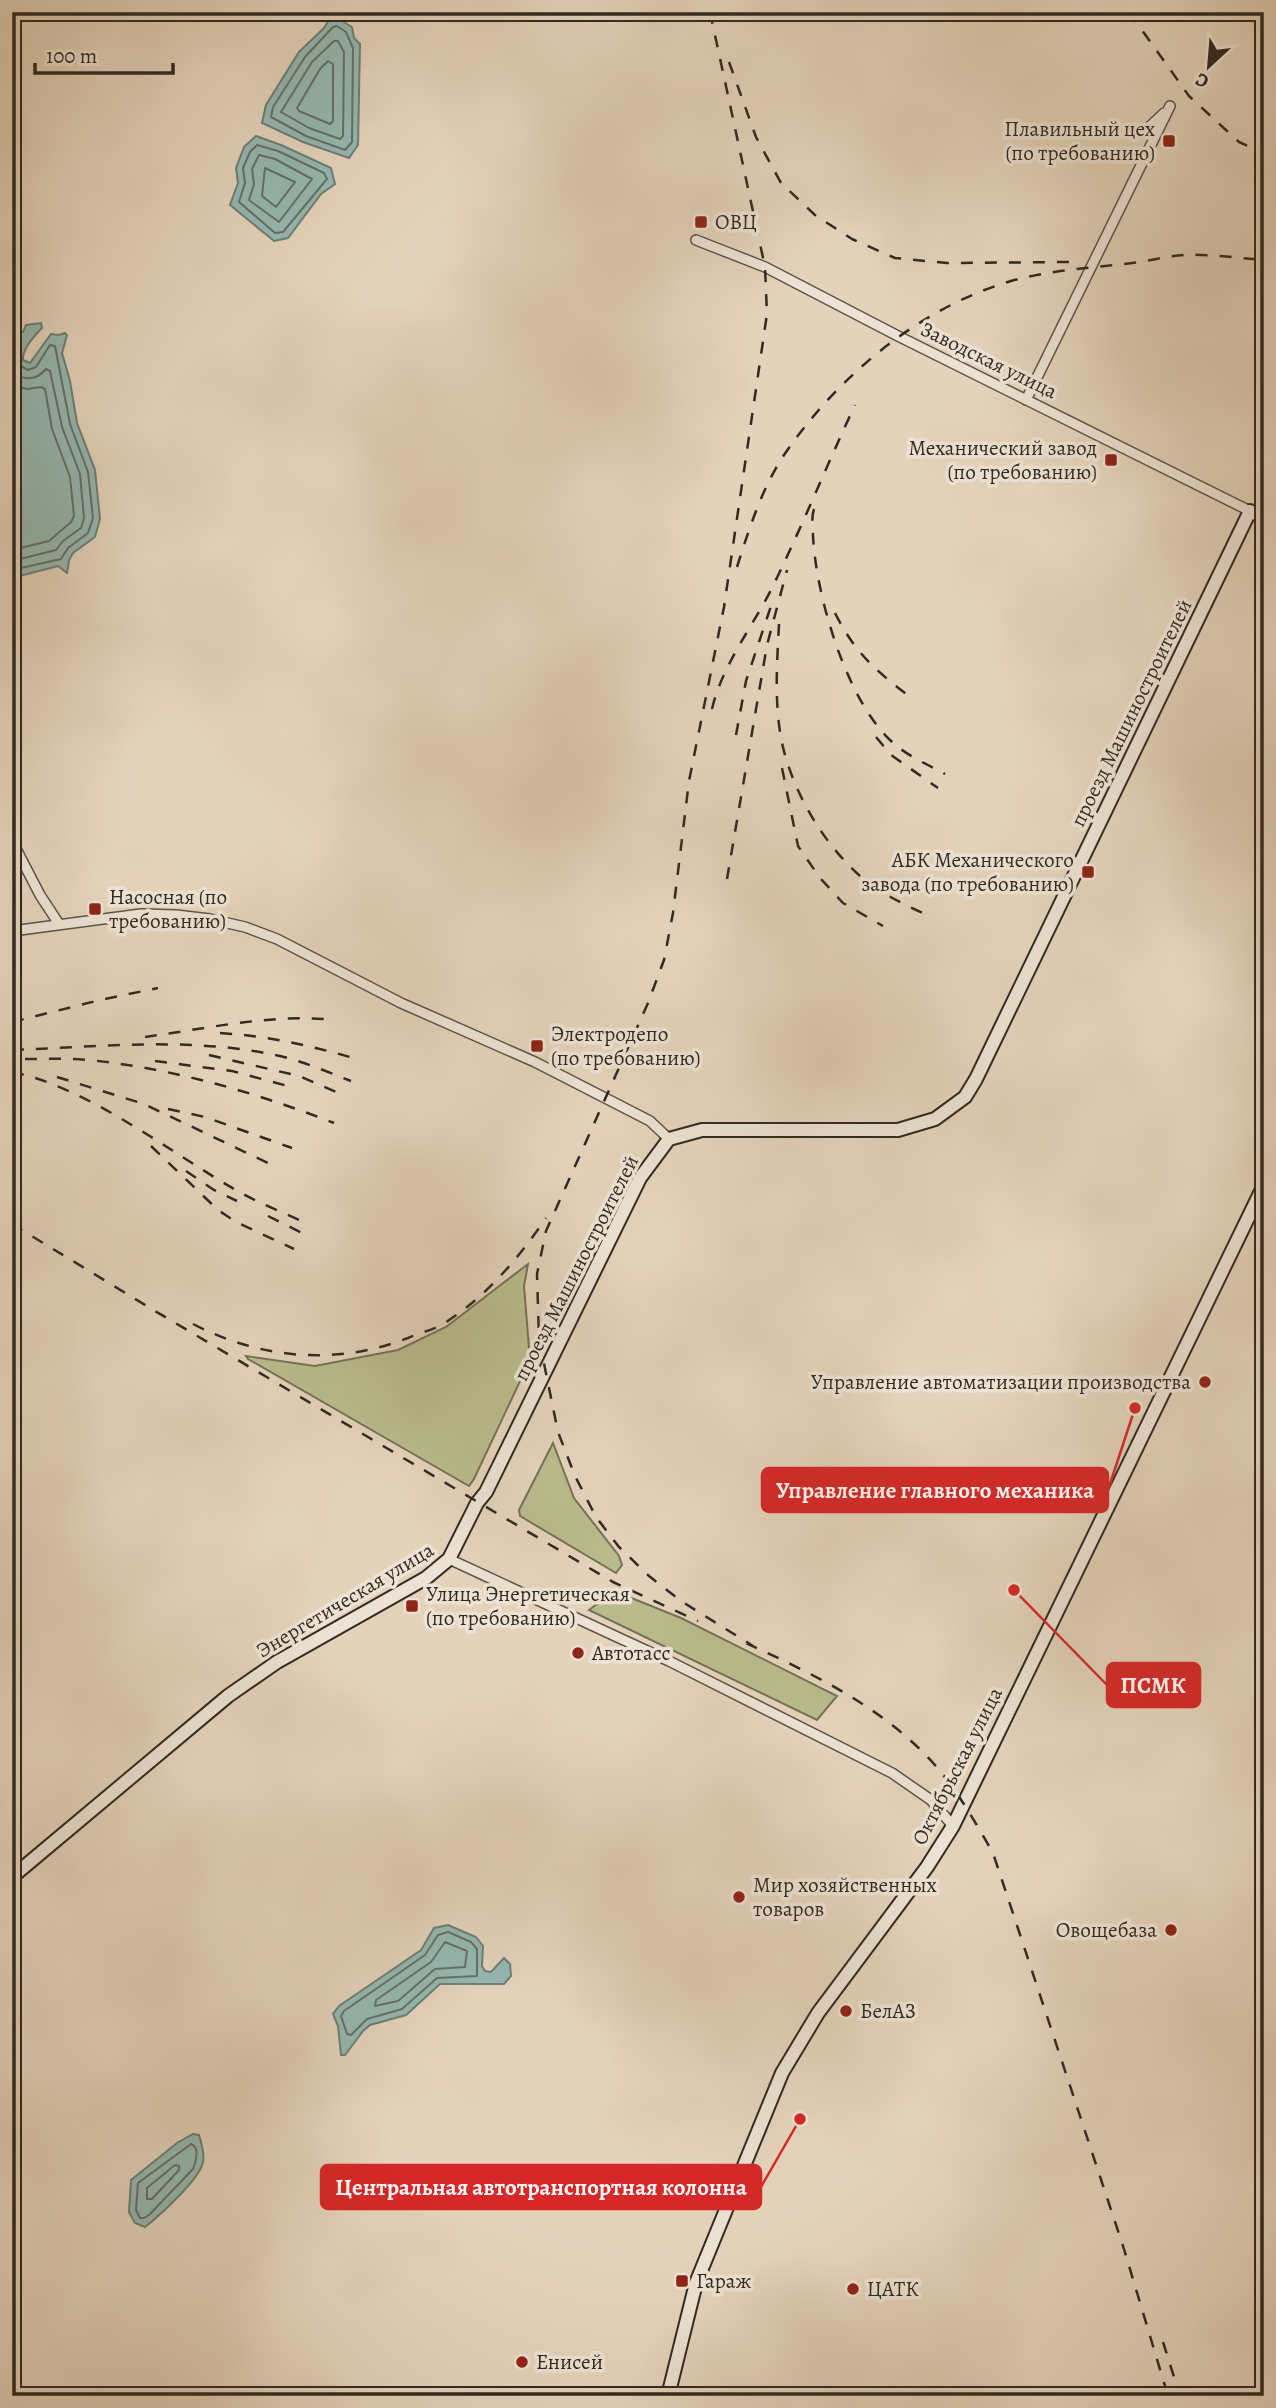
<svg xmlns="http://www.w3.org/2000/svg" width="1276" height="2408" font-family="Alegreya,serif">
	<rect width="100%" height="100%" fill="#e4d3bb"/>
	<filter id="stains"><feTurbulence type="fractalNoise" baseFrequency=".00286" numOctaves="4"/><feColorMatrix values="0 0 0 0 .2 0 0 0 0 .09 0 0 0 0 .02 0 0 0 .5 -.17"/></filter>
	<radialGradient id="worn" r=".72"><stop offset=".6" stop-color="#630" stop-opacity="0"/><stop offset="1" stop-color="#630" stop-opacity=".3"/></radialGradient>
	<path fill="#b9bb8d" stroke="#767257" stroke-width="2" d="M528 1264 524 1286 530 1360 474 1479 469 1486 248 1359 246 1356 315 1366 398 1350 446 1327Z
		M553 1443 574 1498 619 1556 622 1565 616 1573 520 1516 519 1510Z
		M614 1591 681 1618 837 1696 817 1720 589 1610Z"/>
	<path fill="#95b8b1" stroke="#6d7f77" stroke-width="2" d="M332 15 352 27 354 38 360 44 358 145 349 158 303 142 262 123 266 105 299 52 324 28Z
		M256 136 281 145 331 168 335 184 321 194 288 238 274 241 230 205 238 183 236 168 244 147Z
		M41 323 42 328C34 336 22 349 23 360L30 363 51 334 59 335 65 333 67 335 62 353 70 381 77 423 95 470 100 519 95 537 73 553 69 560 67 573 58 566 16 577 12 576V332H23L26 325Z
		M448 1925 476 1937 483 1946 482 1966 485 1971 491 1972 504 1958 510 1964 511 1976 504 1984H440L406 2015 370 2025 363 2031 345 2055H341L338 2026 333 2014 339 2006 421 1950 434 1928Z
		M193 2134 199 2135C201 2143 205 2153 203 2162 200 2179 159 2216 145 2227L135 2223 129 2212 131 2180 177 2143Z"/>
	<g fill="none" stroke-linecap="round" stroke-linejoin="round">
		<path stroke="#647069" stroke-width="2" d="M333 27 337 26 346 32 353 48 352 142 345 150 306 136 271 117 273 107 305 57Z
			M334 41H338L344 52 343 136 340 139 309 128 281 112 312 62Z
			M328 61 333 64V121L330 124 299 111 297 108 320 69Z
			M257 145 278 151 324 173 327 179 283 232 275 233 239 202 245 183 243 168 250 152Z
			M259 155 275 159 312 179 279 222 249 200 254 184 252 169Z
			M265 168 295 182 276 207 262 196Z
			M12 340 20 343 15 355 17 364 28 370 36 367 50 345 55 346 70 424 88 472 93 518 88 533 68 548 61 559 12 570
			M12 372C25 381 36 381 46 369L50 371 62 427 80 474 84 518 81 528 63 541 56 550 12 561
			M12 385 27 389 41 387 45 389 52 429 70 477 74 516 71 522 49 541 12 550
			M448 1932 471 1942 477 1949V1976L437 1978 402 2009 367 2019 351 2035 347 2034 341 2016 344 2011 425 1955 438 1935Z
			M445 1942 467 1951 465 1967 435 1969 398 2001 375 2006 376 2000 431 1962Z
			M191 2144C200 2147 196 2162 193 2169L149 2215 144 2218H140L136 2210 138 2183Z
			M175 2165 179 2166V2170L152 2199H147V2188Z"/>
		<defs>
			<path id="street" d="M1155 135 1147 129 1164 113
				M696 240 765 267 898 336 1250 511
				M1026 400 1170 106
				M12 841 40 895 59 924
				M12 931 141 914 176 915 210 919 245 927 277 939 401 1003 535 1062 650 1121 669 1139
				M449 1559 669 1661 892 1773 931 1800 953 1826"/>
			<path id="secondary" d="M12 1877 228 1696 277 1662 426 1578 449 1559 477 1503 486 1492 640 1178 669 1139 702 1130H898L935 1119 965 1097 976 1079 1250 511 1264 518
				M668 2396 696 2283 782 2073 818 2013 927 1867 953 1826 1264 1185"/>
		</defs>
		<use href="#street" stroke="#5e5448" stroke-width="12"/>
		<use href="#secondary" stroke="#322921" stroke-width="16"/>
		<use href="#street" stroke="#ede2d3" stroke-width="9"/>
		<use href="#secondary" stroke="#ede2d3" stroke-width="12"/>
		<path stroke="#322921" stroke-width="2.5" stroke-dasharray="12 12" stroke-linecap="butt" d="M710 12 765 267 767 314 724 607 689 781 673 913 664 960 648 1003 546 1231 537 1274 539 1339 558 1432 575 1476 596 1517 619 1547 649 1576 681 1601 753 1646
			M1129 12 1189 96 1239 142 1264 153
			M729 62 756 137 781 183 815 215 852 239 895 258 947 263 1069 262
			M814 509C811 518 813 527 813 536 816 596 846 698 890 740 905 755 927 764 945 774
			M737 567C749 529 762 488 784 455 838 376 919 308 1011 281 1051 270 1091 268 1132 263 1149 261 1167 256 1184 255 1210 254 1238 258 1264 260
			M835 613C855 653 875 670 910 697
			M779 624C777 663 774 704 782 743 793 792 822 842 860 876 878 892 903 904 925 914
			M712 709C722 666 751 629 771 590 801 529 826 467 855 405
			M736 735 746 681 771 606
			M876 737 891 755 938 788
			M782 768 798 846 820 878 843 903 883 926
			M727 879 767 645 787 570
			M12 1022 100 1000 158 988
			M220 1033C269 1036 313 1046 360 1060
			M145 1037C204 1029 265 1015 324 1019
			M12 1050C97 1047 186 1037 270 1054 298 1059 325 1071 351 1081
			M209 1055 299 1076 343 1095
			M25 1059C46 1059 68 1058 89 1060 175 1069 254 1092 334 1123
			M155 1061 232 1071 295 1088
			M12 1072C87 1087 167 1150 234 1189 256 1202 282 1212 306 1223
			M57 1077 144 1104 270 1164
			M168 1109 205 1117 292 1148
			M151 1146 218 1210 236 1222 294 1249
			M186 1171 214 1190 237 1201
			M268 1216 302 1233
			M12 1224 155 1311 613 1582 698 1621
			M193 1324C261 1359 336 1366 408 1338 419 1333 433 1330 443 1324 485 1298 518 1259 546 1218
			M746 1643C813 1674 883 1707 934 1764 958 1791 975 1822 993 1853L1123 2246 1168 2396
			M1163 2342 1180 2396"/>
	</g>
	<g fill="#8f2418" stroke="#ede2d3" stroke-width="2.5">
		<rect x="1162" y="134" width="14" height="14" rx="3.5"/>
		<rect x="694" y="215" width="14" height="14" rx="3.5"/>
		<rect x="1104" y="453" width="14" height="14" rx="3.5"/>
		<rect x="1081" y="865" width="14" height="14" rx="3.5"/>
		<rect x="88" y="902" width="14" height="14" rx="3.5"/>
		<rect x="530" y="1039" width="14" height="14" rx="3.5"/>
		<circle cx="1205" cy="1382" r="7"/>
		<rect x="405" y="1599" width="14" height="14" rx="3.5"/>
		<circle cx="578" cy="1653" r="7"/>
		<circle cx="739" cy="1897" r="7"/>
		<circle cx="1171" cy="1930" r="7"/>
		<circle cx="846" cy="2011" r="7"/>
		<rect x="675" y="2274" width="14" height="14" rx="3.5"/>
		<circle cx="853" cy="2289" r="7"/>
		<circle cx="522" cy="2362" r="7"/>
	</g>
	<g text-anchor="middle" stroke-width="7" stroke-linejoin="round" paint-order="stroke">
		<g font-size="21" fill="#322921" stroke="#ede2d3" text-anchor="start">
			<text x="1155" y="136" text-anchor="end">Плавильный цех<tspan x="1155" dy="24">(по требованию)</tspan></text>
			<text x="715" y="229">ОВЦ</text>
			<text x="1097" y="455" text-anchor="end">Механический завод<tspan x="1097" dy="24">(по требованию)</tspan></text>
			<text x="1074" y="867" text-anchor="end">АБК Механического<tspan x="1074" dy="24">завода (по требованию)</tspan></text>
			<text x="109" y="904">Насосная (по<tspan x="109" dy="24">требованию)</tspan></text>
			<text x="551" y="1041">Электродепо<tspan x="551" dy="24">(по требованию)</tspan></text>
			<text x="1191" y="1389" text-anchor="end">Управление автоматизации производства</text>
			<text x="426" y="1601">Улица Энергетическая<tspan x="426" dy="24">(по требованию)</tspan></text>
			<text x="592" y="1660">Автотасс</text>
			<text x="753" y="1892">Мир хозяйственных<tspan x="753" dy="24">товаров</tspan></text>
			<text x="1157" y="1937" text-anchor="end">Овощебаза</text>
			<text x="860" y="2018">БелАЗ</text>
			<text x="696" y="2288">Гараж</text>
			<text x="867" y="2296">ЦАТК</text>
			<text x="536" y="2369">Енисей</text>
		</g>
		<g font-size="21" fill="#322921" stroke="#ede2d3">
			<text transform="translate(989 360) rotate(26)" y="7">Заводская улица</text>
			<text transform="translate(1131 713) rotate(-64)" y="7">проезд Машиностроителей</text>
			<text transform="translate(576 1268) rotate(-63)" y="7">проезд Машиностроителей</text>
			<text transform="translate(345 1600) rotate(-31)" y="7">Энергетическая улица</text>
			<text transform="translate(957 1766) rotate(-63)" y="7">Октябрьская улица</text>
		</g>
	</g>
	<path fill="none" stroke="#d62828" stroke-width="2.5" d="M1135 1408L1108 1490M1014 1590L1107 1685M800 2119L761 2187"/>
	<g fill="#d62828" stroke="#ede2d3" stroke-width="2.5">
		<circle cx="1135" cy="1408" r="7"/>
		<circle cx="1014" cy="1590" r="7"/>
		<circle cx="800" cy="2119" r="7"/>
	</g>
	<g fill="#d62828" stroke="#d62828" stroke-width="2.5">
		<rect x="762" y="1468" width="346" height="44" rx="7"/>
		<rect x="1107" y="1663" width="93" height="44" rx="7"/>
		<rect x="321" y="2165" width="440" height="44" rx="7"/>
	</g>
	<g font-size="23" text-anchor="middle" font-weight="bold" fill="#fff">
		<text x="935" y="1498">Управление главного механика</text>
		<text x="1153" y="1693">ПСМК</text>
		<text x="541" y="2195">Центральная автотранспортная колонна</text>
	</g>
	<rect width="1276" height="2408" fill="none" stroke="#e4d3bb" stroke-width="42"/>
	<rect x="14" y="14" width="1248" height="2380" fill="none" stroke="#322921" stroke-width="3.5"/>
	<rect x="21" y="21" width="1234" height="2366" fill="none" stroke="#322921" stroke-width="2"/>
	<g transform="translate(1209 66) rotate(206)" stroke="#ede2d3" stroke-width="5" paint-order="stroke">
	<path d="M0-5L12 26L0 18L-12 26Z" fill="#322921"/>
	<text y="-10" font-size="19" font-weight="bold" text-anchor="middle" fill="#322921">С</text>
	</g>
	<path d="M35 63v10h138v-10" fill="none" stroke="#322921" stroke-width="3.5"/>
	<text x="46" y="63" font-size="21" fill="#322921" stroke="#ede2d3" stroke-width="5" paint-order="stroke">100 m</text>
	<rect width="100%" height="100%" filter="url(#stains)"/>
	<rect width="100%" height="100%" fill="url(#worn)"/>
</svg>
